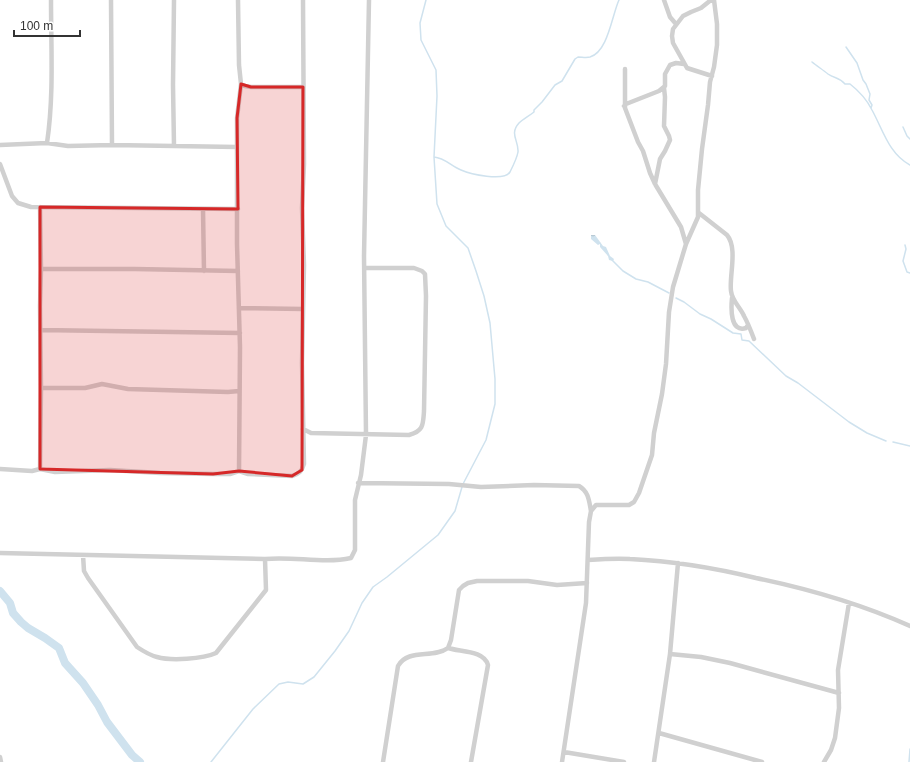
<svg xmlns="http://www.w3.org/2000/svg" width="910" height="762" font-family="Arial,sans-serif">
	<defs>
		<pattern id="water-ripples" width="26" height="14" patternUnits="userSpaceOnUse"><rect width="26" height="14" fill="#cfe2ee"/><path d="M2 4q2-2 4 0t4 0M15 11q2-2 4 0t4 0" fill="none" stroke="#b2c2cd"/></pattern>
	</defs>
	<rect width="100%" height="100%" fill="#fff"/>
	<path fill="url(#water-ripples)" d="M591 235H595L603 246 606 247 610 256 614 259 613 261 609 260 608 256 600 247V244L598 245 591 239Z"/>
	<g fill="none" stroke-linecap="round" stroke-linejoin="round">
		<path stroke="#cfe2ee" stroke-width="1.5" d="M426 0 420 23 421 40 436 70 437 96 434 157 437 204 446 226 468 248 476 271 484 296 490 323 495 379V404L486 440 463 484
			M846 47 857 63 863 80 866 84 870 94 869 100 872 105 871 108
			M812 62C817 66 823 70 828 74 835 79 838 76 845 84H850C859 91 867 100 872 110 883 130 889 154 910 165
			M903 127 907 136 910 139
			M434 157C445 158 451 166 461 170 470 174 504 182 510 172 513 166 517 158 518 152 519 141 509 134 519 123 523 119 529 116 534 112V110L542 102 555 85 562 81 575 59 578 57C582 57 586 58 590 57 608 52 612 15 619 0
			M905 245 906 249 903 261 907 272 910 273
			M612 260 623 271 636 279 648 282 669 293
			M676 298 684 302 700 314 711 319 733 333 741 334 742 340 749 341 786 376 798 383 849 422 867 433 886 441
			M893 442 910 446
			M211 762 253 709 279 684 288 682 303 684 314 677 335 651 349 631 362 603 373 587 387 577 438 535 455 511 462 487
			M909 762 910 749"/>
		<path stroke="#cfe2ee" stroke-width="8" d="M0 591 10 603 13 613 21 622 28 628 45 638 59 648 65 663 83 683 98 705 107 722 132 755 140 762"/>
		<path stroke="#d0d0d0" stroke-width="4.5" d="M111 0 112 145
			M238 0 239 65 241 84 245 86 251 87H303
			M664 0 670 17 676 24
			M711 0 701 8 691 12 683 16 673 29 672 36 673 43 687 68 712 76
			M625 69V108L638 142 643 151 650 173 655 184 681 227 686 244
			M624 106 626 104 659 91 665 86V74L670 65 676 63 684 64
			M47 143C54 96 51 48 51 0
			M0 145 47 143 68 146 112 145 237 147
			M174 146 173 85 174 0
			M0 164 12 196 18 203 31 207 238 209
			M655 184 660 159 665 151 670 140 669 136 664 126 665 97 664 88
			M203 209 204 271
			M699 213 727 235C738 248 729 276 731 291 732 301 740 307 744 316 748 323 751 331 754 339
			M41 269H135L238 271
			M732 298C731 308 730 333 746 328L748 325
			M239 308 303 309
			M40 330 240 333
			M41 388H85L102 384 128 389 228 392 239 391
			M303 429 311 433 409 435C424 431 423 424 424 411L426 296 425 274 422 271 414 268H365
			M0 469 32 471 40 469 55 472 110 470 160 473 213 474H230L239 471 248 474 292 476C299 474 302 471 304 464L302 363 304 265 302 208 304 164 303 0
			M40 469 41 388 40 306 41 269 40 207
			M239 471 240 347 237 244V118L241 84
			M358 483 449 484 481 487 534 485 579 486C589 492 589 501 591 511
			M0 553 265 559C294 556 323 564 351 558L355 550V500L361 475 366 435 364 256 369 0
			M83 555 84 571 88 578 137 647C143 651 149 655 157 657 171 661 203 659 216 653L266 590 265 559
			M588 560C602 559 616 558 630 559 673 561 715 568 756 578 809 589 861 604 910 626
			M448 648C460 652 484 650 488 665L471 762
			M670 654 701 657 730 663 839 693
			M659 733 762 762
			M564 752 624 762
			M0 757 1 762
			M383 762 398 666C408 648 433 659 448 648L451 640 459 590 463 586 468 583 477 581H528L557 585 587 583
			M562 762 586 603 589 522 591 511 596 505H629L634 502 639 493 652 455 654 433 662 394 666 364 669 312 673 287 686 244 698 217V190L702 149 708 105 710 82 714 67 717 45V24L714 0
			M654 762 670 654 678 563
			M824 762 831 750 835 738 839 708 838 670 849 603"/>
	</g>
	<path fill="#d62828" fill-opacity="0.2" stroke="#d62828" stroke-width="3" stroke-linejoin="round" d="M241 84 251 87H303L302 470 292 476 239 471 213 474 40 469V207L238 209 237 118Z"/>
	<path d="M14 30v6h66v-6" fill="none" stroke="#333333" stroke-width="2"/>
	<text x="20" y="30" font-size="12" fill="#333333" stroke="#ffffff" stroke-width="3" paint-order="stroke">100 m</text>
</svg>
